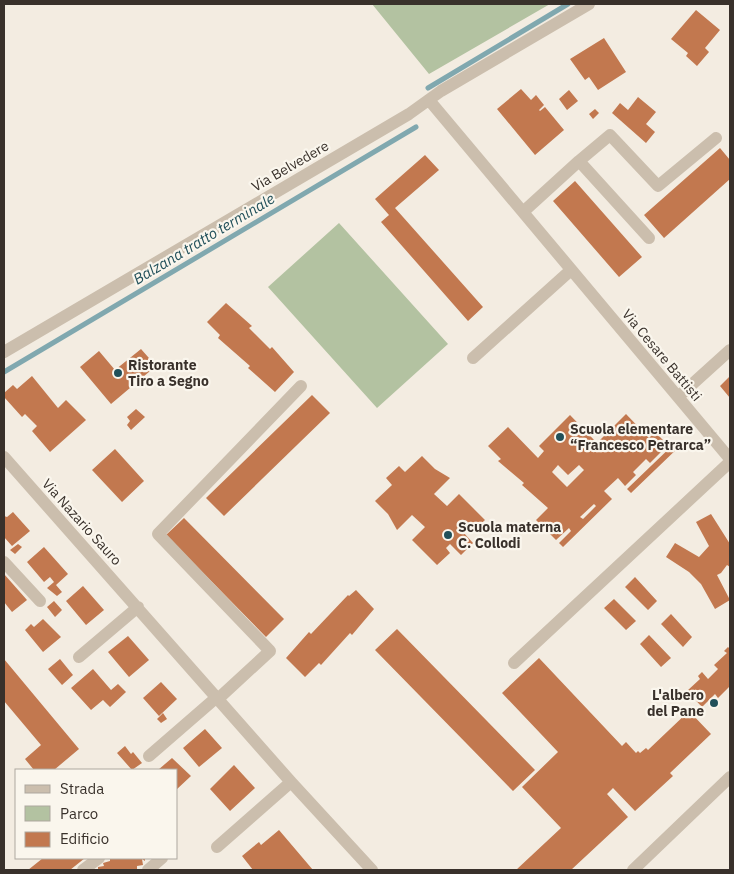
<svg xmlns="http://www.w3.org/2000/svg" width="734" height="874" font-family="'IBM Plex Sans',sans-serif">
	<rect width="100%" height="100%" fill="#f3ece1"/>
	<path fill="#b3c2a1" d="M372 4H550L429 74Z
		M339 223 448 344 377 408 268 287Z"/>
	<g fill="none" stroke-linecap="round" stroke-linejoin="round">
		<path stroke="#80a8af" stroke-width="5" d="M428 88 568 4
			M4 372 416 127"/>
	</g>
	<path fill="#c2784f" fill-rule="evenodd" d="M696 10 720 30 705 48 709 52 697 66 686 56 688 53 671 39Z
		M604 38 626 72 598 90 589 77 585 80 570 59Z
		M521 89 531 100 536 95 544 105 539 110 540 111 545 107 564 130 535 155 497 109Z
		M569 90 578 101 567 110 559 99Z
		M638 97 656 112 646 124 655 132 646 143 612 113 620 103 628 110Z
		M595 109 599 113 593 119 589 114Z
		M720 148 730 160V179L664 238 644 215Z
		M425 155 439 170 395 208 483 307 468 321 381 222 389 215 375 199Z
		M575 181 642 257 619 277 553 201Z
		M226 303 252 326 249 328 270 349 272 347 294 372 275 392 248 368 250 366 218 338 220 335 207 322Z
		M141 349 156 366 111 404 80 367 99 351 115 370Z
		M32 376 58 408 66 400 86 420 50 452 32 431 37 426 25 414 22 417 4 397V393L13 385 17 389Z
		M730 376V398L720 386Z
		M312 395 330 413 224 516 206 498Z
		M136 409 145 417 131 430 127 425 130 421 127 417Z
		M626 414 649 438 655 432 668 445 650 463 646 459 633 472 636 475 625 486 618 478 604 491 612 499 563 547 559 543 571 531 569 528 556 540 536 520 548 508 522 485 524 483 498 461 501 459 488 446 508 427 538 458 544 451 539 446 570 415 597 443ZM558 465 568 475 579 465 584 470 567 487 552 472ZM594 504 596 506 583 519 580 517Z
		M677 441 681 445 631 493 627 489Z
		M115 449 144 481 122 502 92 470Z
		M422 456 435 469 450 478 434 494 447 506 459 494 485 520 472 532 467 527 463 532 473 543 461 555 450 544 446 548 450 553 437 565 412 540 425 527 412 515 397 530 388 514 375 501 392 485 386 478 399 466 405 472Z
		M13 512 30 531 12 546 4 537V516L7 517Z
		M711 514 730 544V567L727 565 721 573 717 575 730 600 715 609 701 584 689 572 666 557 675 543 699 557 709 546 696 522Z
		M184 518 284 619 266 637 166 535Z
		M18 544 22 547 15 554 10 550Z
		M44 547 68 574 56 585 62 592 57 596 47 588 54 582 50 577 44 582 27 562Z
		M4 574 27 600 12 612 4 602Z
		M635 577 657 601 648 610 625 587Z
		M83 586 104 610 86 625 66 601Z
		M356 590 374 609 352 635 350 633 321 665 319 663 305 677 286 658 309 632 311 634 348 595 349 596Z
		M614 599 636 621 626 630 604 608Z
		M54 601 62 610 55 617 47 607Z
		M671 614 692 637 683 647 661 624Z
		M43 619 61 637 43 652 25 630 31 624 34 627Z
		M397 629 535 770 513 791 375 650Z
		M649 635 671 658 661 667 640 644Z
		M128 636 149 660 129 677 108 652Z
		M728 647 730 649V686L718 698 715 694 702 707 687 691 700 679 698 676 702 672 708 679 718 669 714 665 727 653 724 651Z
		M539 658 622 746 626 742 636 753 638 751 640 753 646 748 648 750 689 711 711 734 670 773 673 776 635 811 613 788 607 794 628 817 571 870H516L561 828 522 787 558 752 502 693Z
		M4 659 79 749 54 770H34L25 759 41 745 4 701Z
		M60 659 73 675 62 685 48 669Z
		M93 669 111 690 118 684 126 692 110 707 103 700 91 710 71 688Z
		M161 682 177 699 159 716 143 698Z
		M163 713 167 719 161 723 157 719Z
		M205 729 222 748 199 767 183 748Z
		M125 746 131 754 133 752 142 763 132 770 117 753Z
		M172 758 191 776 176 790V770H158Z
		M234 765 255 788 230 811 210 789Z
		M279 830 313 870H253L242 856 259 842 261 845Z
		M43 858H85L70 870H28Z
		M110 858H145V861L142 859 143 865 137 866V869L98 870V867L104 866 103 863 110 861Z"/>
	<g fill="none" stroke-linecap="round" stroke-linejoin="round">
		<path stroke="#cbbead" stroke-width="12" d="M429 100 730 459
			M579 161 610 135 658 186 716 138
			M523 212 579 161 649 238
			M4 352 409 114 441 91 589 4
			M473 358 571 270
			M678 397 730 350
			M4 457 291 782 372 870
			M4 562 40 601
			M79 657 138 607
			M514 663 730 462
			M219 698 270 651 158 534 301 386
			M149 756 217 697
			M217 847 291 782
			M83 870 99 858
			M148 870 162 858
			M633 870 730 777"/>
	</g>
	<g fill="#21505a" stroke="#faf6ed" stroke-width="2">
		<circle cx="118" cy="373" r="5"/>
		<circle cx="560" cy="437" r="5"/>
		<circle cx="448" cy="535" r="5"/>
		<circle cx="714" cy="703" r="5"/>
	</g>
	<g text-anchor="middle" stroke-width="4.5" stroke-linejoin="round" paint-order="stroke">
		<g font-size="14" fill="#39312b" stroke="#faf6ed">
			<text transform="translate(290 166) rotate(-30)" y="5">Via Belvedere</text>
			<text transform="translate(662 355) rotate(50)" y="5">Via Cesare Battisti</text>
			<text transform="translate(82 522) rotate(48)" y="5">Via Nazario Sauro</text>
		</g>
		<g font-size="14" font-weight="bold" fill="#39312b" stroke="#faf6ed" text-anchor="start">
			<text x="128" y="370">Ristorante<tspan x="128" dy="16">Tiro a Segno</tspan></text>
			<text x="570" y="434">Scuola elementare<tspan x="570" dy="16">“Francesco Petrarca”</tspan></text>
			<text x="458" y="532">Scuola materna<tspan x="458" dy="16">C. Collodi</tspan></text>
			<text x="704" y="700" text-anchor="end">L'albero<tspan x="704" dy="16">del Pane</tspan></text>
		</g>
		<g font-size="15" font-style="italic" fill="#21505a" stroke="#faf6ed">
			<text transform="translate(204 239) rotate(-31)" y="5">Balzana tratto terminale</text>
		</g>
	</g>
	<rect width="734" height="874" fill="none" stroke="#39312b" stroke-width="10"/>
	<rect x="15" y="769" width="162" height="90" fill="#faf6ed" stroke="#ada79f"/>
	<rect x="25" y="785" width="25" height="8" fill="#cbbead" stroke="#ada79f"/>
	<text x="60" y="794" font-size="15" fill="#39312b">Strada</text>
	<rect x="25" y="806" width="25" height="15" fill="#b3c2a1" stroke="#ada79f"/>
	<text x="60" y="819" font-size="15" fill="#39312b">Parco</text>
	<rect x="25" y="832" width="25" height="15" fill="#c2784f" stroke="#ada79f"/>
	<text x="60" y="844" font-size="15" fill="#39312b">Edificio</text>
</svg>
